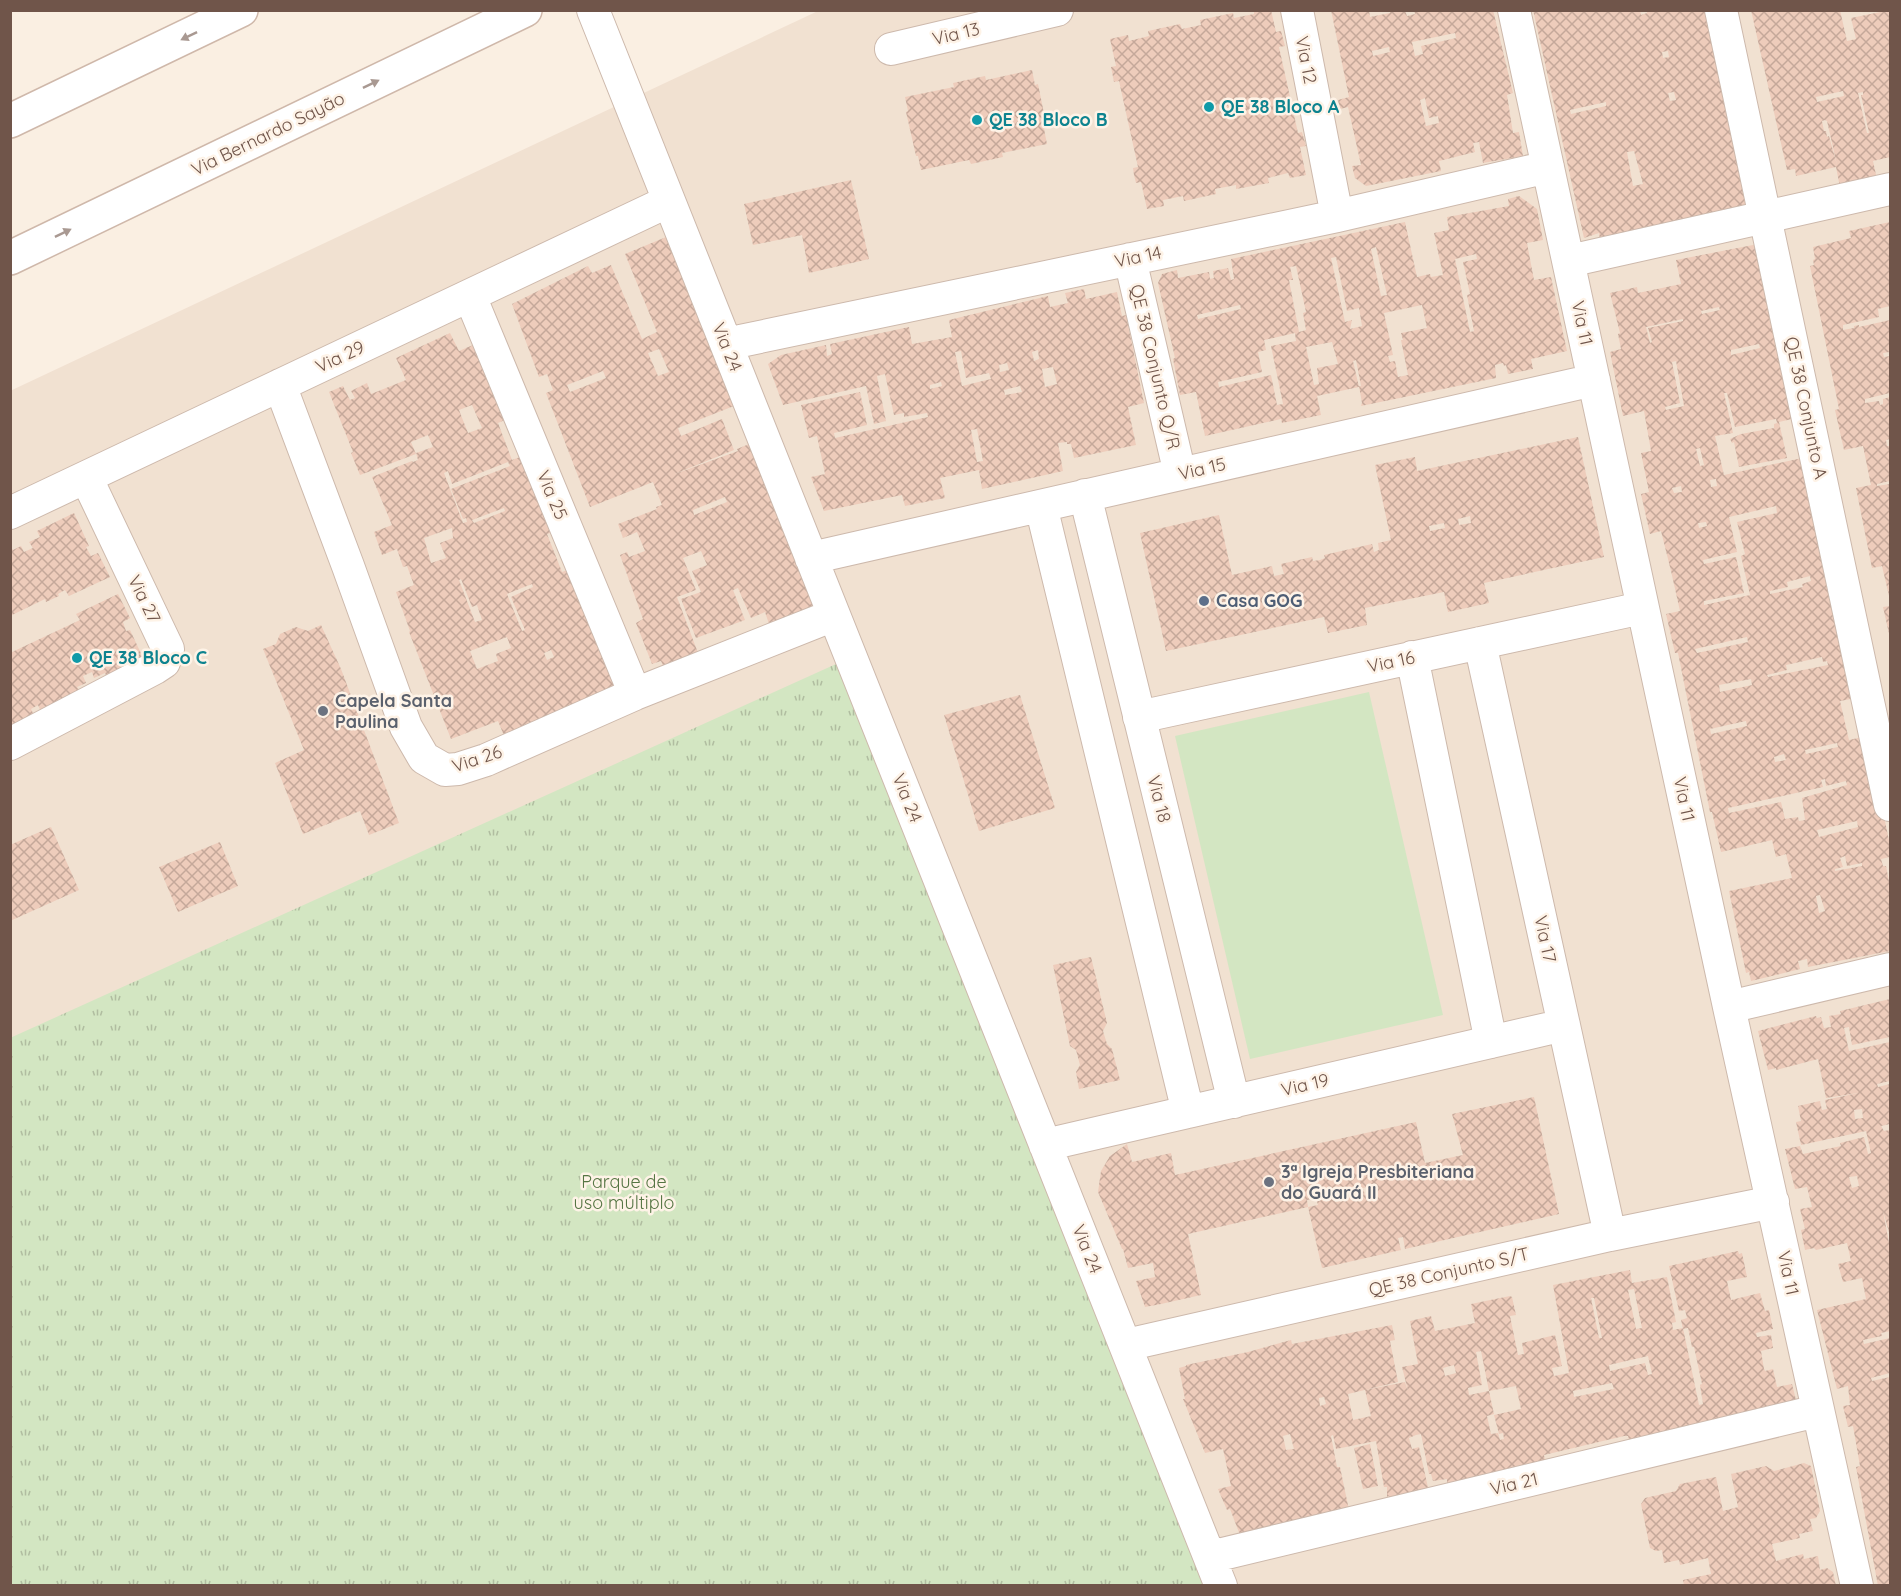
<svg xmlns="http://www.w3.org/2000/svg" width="1901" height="1596" font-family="Quicksand,sans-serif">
	<defs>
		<pattern id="park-tufts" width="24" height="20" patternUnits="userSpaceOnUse" patternTransform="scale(1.5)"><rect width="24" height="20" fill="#d3e6c2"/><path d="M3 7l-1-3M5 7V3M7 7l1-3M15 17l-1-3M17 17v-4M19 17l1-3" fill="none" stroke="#b0bda0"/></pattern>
		<pattern id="building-cross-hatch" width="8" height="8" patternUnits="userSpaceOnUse" patternTransform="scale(1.5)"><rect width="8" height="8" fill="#ecb"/><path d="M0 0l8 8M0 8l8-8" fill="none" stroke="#c5a89a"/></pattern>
	</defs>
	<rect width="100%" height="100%" fill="#faefe2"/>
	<path fill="#f1e1d1" d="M818 11H1890V1585H1100L11 1084 10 391Z"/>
	<path fill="#d3e6c2" d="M1369 692 1443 1015 1250 1059 1175 736Z"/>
	<path fill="url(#park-tufts)" d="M836 664 1205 1585H11L10 1038Z"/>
	<path fill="url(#building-cross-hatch)" fill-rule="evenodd" d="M1254 10H1271L1276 32 1281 31 1285 46 1279 47 1298 133 1302 132 1306 146 1300 147 1306 175 1290 178 1288 173 1268 178 1269 183 1236 189V185L1215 189 1216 194 1184 201 1183 196 1163 200 1164 206 1147 209 1141 182 1136 183 1134 175 1133 168 1138 167 1119 81 1114 82 1111 67 1116 66 1110 39 1128 35 1129 41 1149 36 1148 31 1180 24 1182 29 1201 25 1200 20 1233 13 1234 18 1254 14Z
		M1331 10H1369L1370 17 1390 13V10H1405L1407 16 1415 14 1414 10H1493L1513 93 1507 95 1513 133 1519 132 1523 156 1483 163 1479 142 1473 143 1475 152 1439 161 1441 171 1366 186 1355 178 1352 166 1361 165 1348 107 1340 109 1338 100 1349 97ZM1455 33 1456 38 1421 46 1423 54 1415 56 1412 42ZM1389 47 1390 52 1373 56 1372 51ZM1425 98 1429 118 1438 116 1439 123 1426 126 1420 100Z
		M1533 10H1640L1641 15 1647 13V10H1709L1751 200 1747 210 1600 241 1599 233 1584 238ZM1668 51 1669 57 1663 58 1662 52ZM1674 92 1676 100 1670 101 1668 93ZM1606 102V106L1571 114 1570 110ZM1634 151 1643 184 1633 186 1627 152Z
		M1751 10H1840L1847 41 1856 39 1851 18 1890 10V157L1873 161 1878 184 1841 192 1836 167 1796 176 1795 169 1787 170ZM1843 91 1844 96 1817 102 1816 97ZM1863 92V95H1861L1869 133H1867L1858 93ZM1825 120 1827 121 1837 165 1829 136 1827 137 1826 131H1824L1822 121Z
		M1032 70 1035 85 1038 84 1047 128 1044 129 1047 144 1002 153 1003 157 971 164 969 160 921 170 918 156H916L906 112 908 111 905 97 954 87 953 83 985 76 986 80Z
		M851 180 869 259 809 273 802 235 753 245 744 204Z
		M1519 196 1537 209 1543 240 1527 243 1534 280 1551 277 1567 351 1531 359 1533 369 1508 374 1506 365 1504 366 1503 363 1495 365 1496 378 1361 406 1362 403 1359 386H1361L1356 360 1353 361 1359 387 1317 396 1321 415 1282 423 1281 419 1205 436 1196 392 1180 395 1173 359 1175 358 1158 283 1162 274 1177 270 1178 278 1209 272 1210 279 1214 278 1213 271 1228 268 1231 280 1234 279 1231 259 1405 222 1417 277 1430 274 1431 277 1443 275 1434 233 1449 230 1447 217 1509 206 1508 199ZM1376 247 1387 295 1381 296 1371 249ZM1476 254 1477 259 1463 262 1470 294 1467 295 1474 331 1470 332 1455 259ZM1336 257 1347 311 1359 308 1362 326 1350 329 1352 320 1345 322 1331 258ZM1296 266 1306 312 1303 313 1306 330 1299 332 1289 280H1293L1290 267ZM1240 305 1241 309 1198 319 1197 315ZM1422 305 1427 328 1401 333 1403 340H1401L1408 375 1398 377 1395 361 1390 362 1388 356 1393 355 1384 313ZM1295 333 1296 341 1271 346 1283 404 1277 405 1271 375 1219 387 1218 382 1262 372 1258 352 1266 350 1264 340ZM1332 342 1338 364 1317 368 1319 384 1314 385 1306 347Z
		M1890 222V306L1878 309 1879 317 1843 325V330L1854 328V326L1859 325V327L1890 320V352L1883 353 1884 357 1890 356V393L1865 399V403L1879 401 1880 405 1883 404V399L1890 397V439L1886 440 1887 446H1890V481L1877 484V486L1890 484V600L1882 566 1872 568 1856 488 1871 485 1863 446 1844 450 1835 410 1839 409 1810 266 1814 265 1813 260 1815 259 1813 247 1851 238 1849 231Z
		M671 235 734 406 678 428 681 436 722 419 734 450 672 475 738 451 737 449 754 442 785 517 778 519 795 559 798 558 816 605 770 627 765 612 751 618 738 588 733 590 745 620 696 638 681 599 701 592 692 571 707 565 701 551 683 558 696 590 677 597 701 661 667 675 661 661 652 664 636 623 643 619 620 555 627 552 629 557 645 551 637 532 623 538 618 524 657 509 656 507 662 505 653 482 590 507 546 393 553 390 547 374 539 377 512 304 588 266 592 273 611 265 642 339 657 332 625 254ZM659 349 669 372 658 376 648 353ZM603 371 606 378 570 392 567 385ZM725 497 727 502 694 515 693 510Z
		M1758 244 1796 418 1779 422 1787 458 1739 467 1734 442 1732 443 1730 439 1741 434 1774 428V424L1777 423 1776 419 1735 427 1727 393H1724L1733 433 1715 436 1724 475 1807 457 1847 656 1842 657 1851 699 1840 701 1849 740 1867 736 1890 845V857L1881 859 1883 866H1886L1890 886V951L1808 967 1807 959 1798 961 1800 969 1751 981 1749 972 1746 973 1729 891 1792 878 1786 854 1776 857 1772 840 1721 852 1712 812H1710L1678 653H1675L1666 614 1680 611 1671 571 1661 531 1650 534 1641 494 1649 492 1641 453 1651 451 1644 411 1623 416 1610 352 1621 349 1618 334 1620 333 1610 293 1637 287 1638 293 1681 284 1676 260ZM1719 307 1720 310 1702 314 1701 311ZM1683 319V321L1648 328 1652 342 1650 343 1646 327ZM1759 344 1760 348 1731 355V350ZM1676 361 1684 406 1666 410 1665 407 1680 403 1672 362ZM1700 448 1704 465 1700 466 1696 449ZM1716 479 1717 486 1711 487 1710 480ZM1681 486 1682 492 1674 493 1672 488ZM1776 506 1777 513 1737 522 1745 554 1741 556 1750 595 1704 605V601L1744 593 1736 557 1704 564 1703 560 1737 552 1729 517ZM1706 522 1707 526 1699 528 1698 523ZM1810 576 1811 581 1802 584 1803 587 1770 594V591L1788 587 1787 582ZM1747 637 1748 642 1697 653 1695 649ZM1822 657 1823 662 1827 661 1828 665 1768 677 1767 675 1787 670 1786 665ZM1751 679 1752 685 1720 692 1719 685ZM1746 721 1747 726 1711 734 1710 729ZM1837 743 1838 747 1806 754 1805 750ZM1784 754 1786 760 1775 762 1774 757ZM1825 779 1826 786 1846 781 1847 785 1802 798 1805 820 1799 821 1798 817 1785 819 1781 802 1729 813 1728 808 1823 787 1821 780ZM1857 821 1858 827 1819 837 1817 830ZM1845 856 1847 866 1862 863V866L1835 871V869L1843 867 1840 858ZM1820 895 1825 911 1819 913 1816 896Z
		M1084 289 1086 299 1117 292 1122 316 1126 315 1144 403 1128 407 1136 445 1074 458 1071 444H1067V442L1058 443 1063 471 982 489 979 470 940 478 945 498 905 506 902 495 824 511 811 477 825 474 817 436 809 438 801 405 860 392 867 425 834 433 835 438 928 417 927 413 904 417V413L894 415 885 374 877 376 886 421 874 424 866 386 783 405 768 364 781 355 826 345 827 356 832 354 830 344 909 327 912 344 952 337 949 320 1048 296 1050 307 1068 303 1065 293ZM1038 350 1039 359 1034 361 1032 352ZM961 351 966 378 989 373 991 379 962 386 955 352ZM1007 363 1009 370 1000 372 999 365ZM1053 367 1057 384 1045 387 1042 369ZM941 382 942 386 930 389V385ZM1020 386 1022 392 1005 395 1004 390ZM977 429 983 461 977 462 971 430Z
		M450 333 459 351 473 345 480 363 489 359 512 417 498 423 512 460 528 454 559 530 547 534 562 572 573 568 617 677 611 696 505 738 498 721 451 739 409 632 410 631 396 592 414 585 407 566 403 567 397 549 382 555 374 532 392 525 372 477 412 461 413 462 418 460 416 453 433 447 428 435 411 442 416 454 360 475 351 453 353 452 329 392 343 386 350 400 355 398 351 391 367 383 371 394 406 380 396 358ZM472 405 482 428 468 433 459 410ZM508 462 510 466 451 489 463 519 466 518 467 522 463 523 444 473 448 471 452 484ZM504 508 505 511 474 523 472 520ZM452 528 453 538 440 543 446 558 431 563 424 538ZM461 579 472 607 477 605 482 620 475 622 459 580ZM532 584 533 587 511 597 525 630 522 631 507 594ZM507 637 511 648 496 654 498 661 477 669 470 651ZM551 650 554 657 547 660 544 653Z
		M1578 437 1604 557 1484 583 1489 603 1448 612 1444 592 1365 608 1367 625 1328 633 1324 617 1166 651 1140 533 1219 515 1232 575 1272 566 1274 576 1284 574 1281 564 1312 557 1313 561 1320 560 1325 558 1324 555 1372 544 1374 552 1379 550 1378 543 1391 540 1375 465 1415 457 1417 471ZM1470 516 1471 523 1459 525 1458 519ZM1444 523 1445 528 1430 531 1429 526Z
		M74 513 89 546 86 547 91 556 98 553 110 577 69 596 65 590 58 594 59 596 46 602 45 599 10 616V546L13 550 21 546 24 552 33 548 29 542 40 537 37 531Z
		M118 594 130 618 123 622 126 631 130 630 145 662 108 680 105 673 94 678 92 672 83 676 86 683 77 687 81 693 41 712 38 705 31 709 34 715 10 727V653L80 620 76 614Z
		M1890 606V638L1883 607Z
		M321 625 341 669 399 823 369 835 360 811 303 834 275 763 304 750 263 649 276 644 280 634 296 627 308 631Z
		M1020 695 1055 808 979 831 944 715Z
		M51 827 79 890 10 921V845Z
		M220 842 238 886 178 912 159 867Z
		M1091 957 1107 1023 1103 1031 1107 1044 1112 1049 1120 1080 1079 1089 1076 1072 1080 1065 1076 1050 1070 1046 1053 965Z
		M1890 999V1037L1852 1045 1849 1027 1844 1028 1849 1051 1890 1042V1081L1877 1084 1878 1087 1890 1084V1124L1881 1126 1884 1131 1890 1130V1236L1883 1211 1890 1248V1331L1881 1333 1882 1336 1863 1340 1864 1344 1890 1338V1373L1871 1378 1872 1381 1890 1377V1586H1878L1856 1467 1860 1466 1853 1426 1848 1427 1843 1406 1850 1405 1848 1386 1837 1389 1817 1310 1866 1299 1862 1278 1843 1282 1838 1264 1851 1261 1847 1243 1816 1250 1814 1248 1805 1250 1801 1230 1805 1229 1800 1209 1812 1207 1807 1187 1795 1189 1785 1149 1800 1146 1803 1154 1841 1146 1840 1143 1864 1137 1868 1154 1871 1153 1866 1131 1801 1145 1796 1122 1801 1121 1798 1106 1820 1101 1822 1110 1827 1109 1825 1100 1858 1093 1826 1098 1818 1059 1776 1070V1068L1768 1070 1758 1031 1816 1016 1817 1018 1821 1017 1824 1028 1831 1027 1829 1016 1841 1014 1840 1011ZM1862 1109 1863 1118 1855 1119 1854 1110ZM1857 1176 1859 1186 1852 1188 1849 1177Z
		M1534 1097 1559 1214 1405 1249 1403 1237 1398 1238 1401 1250 1322 1268 1308 1207 1188 1234 1201 1295 1161 1304 1145 1307 1136 1281 1155 1277 1153 1263 1128 1268 1123 1249H1122L1098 1192 1101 1171 1110 1156 1127 1144 1132 1162 1171 1153 1175 1175 1416 1122 1425 1163 1463 1155 1452 1114ZM1369 1187 1371 1194 1365 1195 1363 1188ZM1346 1192 1347 1199 1335 1202 1333 1195ZM1316 1198 1318 1205 1308 1207 1307 1200Z
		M1738 1251 1739 1254 1742 1253 1747 1277 1727 1281 1731 1300 1760 1293 1765 1311 1769 1310 1773 1329 1756 1333 1757 1337 1771 1335 1773 1348 1761 1351 1764 1369 1765 1371 1773 1369 1777 1387 1792 1384 1797 1404 1630 1444 1628 1436H1624L1544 1455 1546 1464 1447 1483V1479L1433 1481 1431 1474H1429L1421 1434 1416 1435 1409 1438 1412 1449 1419 1447 1429 1492 1390 1502 1389 1496 1387 1497V1487H1384L1376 1441 1336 1449 1333 1435 1331 1436 1337 1467H1340L1349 1510 1240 1535 1230 1509 1227 1510 1218 1489 1231 1486 1223 1449 1205 1453 1183 1399H1185L1179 1368 1186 1366V1365L1248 1352 1291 1340 1292 1344 1392 1325 1395 1340 1390 1341 1398 1382 1348 1394 1353 1420 1371 1416 1365 1390 1405 1382 1408 1391 1402 1367 1418 1364 1410 1321 1431 1316 1435 1331 1475 1323 1471 1304 1510 1296 1512 1297 1516 1315 1510 1316 1518 1355 1524 1354 1522 1343 1555 1335 1562 1366 1552 1368 1554 1376 1569 1373 1553 1285 1630 1270 1632 1283 1667 1277 1676 1322 1672 1323 1673 1330 1683 1328 1699 1405 1703 1404 1700 1385 1702 1384 1694 1347H1692L1688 1328 1683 1329 1681 1320 1687 1318 1685 1310 1679 1311 1669 1266ZM1634 1289 1642 1328 1636 1329 1628 1290ZM1591 1298H1594L1602 1338H1599ZM1481 1351 1489 1391 1516 1386 1521 1409 1494 1415 1499 1434 1503 1433 1504 1439 1500 1440 1498 1433 1491 1434 1487 1416 1494 1414 1489 1391 1469 1395 1468 1388 1482 1385 1476 1352ZM1648 1356 1652 1374 1648 1375 1645 1363 1610 1371 1609 1365ZM1454 1365 1456 1373 1445 1376 1443 1368ZM1612 1383 1614 1389 1574 1397 1573 1391ZM1324 1397 1326 1404 1320 1406 1319 1398ZM1290 1434 1294 1449 1286 1450 1283 1436Z
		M1370 1444 1378 1486 1363 1489 1354 1448Z
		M1804 1463 1811 1466 1820 1511 1816 1518 1810 1519 1813 1531 1799 1534 1800 1538 1772 1544 1776 1561 1803 1554 1804 1559 1818 1556 1820 1570 1827 1568 1833 1572 1836 1586H1684L1683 1580 1711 1574 1708 1558 1680 1565 1679 1560 1664 1563 1662 1550 1656 1551 1650 1548 1641 1504 1645 1498 1676 1491 1680 1484 1716 1477 1723 1511 1738 1507 1731 1474 1766 1466 1774 1471Z"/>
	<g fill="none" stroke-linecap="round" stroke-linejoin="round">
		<defs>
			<path id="minor" d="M593 10 1221 1586
				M1297 10 1337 216
				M1514 10 1729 1007 1857 1586
				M1721 10 1890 805
				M891 49 1057 10
				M1130 259 1180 474
				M1569 261 1890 189
				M470 296 635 694
				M726 344 1337 216 1548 167
				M280 385 348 566 406 727 424 758 445 770 458 769 486 760 635 694 834 615
				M1085 495 1234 1102
				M1041 506 1188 1112
				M10 513 669 201
				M811 558 1594 380
				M1480 643 1610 1235
				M1412 657 1491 1042
				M1139 717 1642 608
				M10 744 155 668 164 662 168 649 86 477
				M1729 1007 1890 969
				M1045 1145 1564 1025
				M1126 1345 1610 1235 1773 1202
				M1210 1557 1817 1411"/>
			<path id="secondary" d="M10 121 241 10
				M10 258 525 10"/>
		</defs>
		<use href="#minor" stroke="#cdb9ac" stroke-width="34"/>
		<use href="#secondary" stroke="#cfb8aa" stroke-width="36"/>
		<use href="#minor" stroke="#fff" stroke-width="32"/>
		<use href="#secondary" stroke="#fff" stroke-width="33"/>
	</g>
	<defs><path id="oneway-solid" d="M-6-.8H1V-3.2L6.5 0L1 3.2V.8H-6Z" transform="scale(1.5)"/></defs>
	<g fill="#a99992">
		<use href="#oneway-solid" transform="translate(189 36) rotate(154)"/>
		<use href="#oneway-solid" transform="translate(371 84) rotate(-26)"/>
		<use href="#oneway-solid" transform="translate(63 233) rotate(-26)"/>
	</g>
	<g fill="#0f9aa8" stroke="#fef3e7" stroke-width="2">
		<circle cx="1209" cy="107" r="6"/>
		<circle cx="977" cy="120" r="6"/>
		<circle cx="77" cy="658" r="6"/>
	</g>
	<circle fill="#5c6f8a" stroke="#fef3e7" stroke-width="2" cx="1204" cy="601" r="6"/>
	<g fill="#6b7280" stroke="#fef3e7" stroke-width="2">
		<circle cx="323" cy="711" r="6"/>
		<circle cx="1269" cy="1182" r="6"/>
	</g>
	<g text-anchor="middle" stroke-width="5" stroke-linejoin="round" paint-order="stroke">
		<g font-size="18" fill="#70554a" stroke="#fef3e7">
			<text transform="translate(956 34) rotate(-13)" y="6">Via 13</text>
			<text transform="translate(1306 60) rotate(79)" y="6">Via 12</text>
			<text transform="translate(268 134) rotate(-26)" y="6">Via Bernardo Sayão</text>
			<text transform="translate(1138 257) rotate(-12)" y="6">Via 14</text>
			<text transform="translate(1582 323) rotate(78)" y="6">Via 11</text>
			<text transform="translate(727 347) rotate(68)" y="6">Via 24</text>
			<text transform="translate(340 357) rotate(-25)" y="6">Via 29</text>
			<text transform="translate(1155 367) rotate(77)" y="6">QE 38 Conjunto Q/R</text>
			<text transform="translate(1806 408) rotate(78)" y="6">QE 38 Conjunto A</text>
			<text transform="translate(1202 469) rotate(-13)" y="6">Via 15</text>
			<text transform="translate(552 495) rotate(67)" y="6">Via 25</text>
			<text transform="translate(144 599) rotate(64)" y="6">Via 27</text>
			<text transform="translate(1391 662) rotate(-12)" y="6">Via 16</text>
			<text transform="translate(477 759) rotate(-18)" y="6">Via 26</text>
			<text transform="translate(907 798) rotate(68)" y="6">Via 24</text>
			<text transform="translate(1159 799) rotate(76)" y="6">Via 18</text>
			<text transform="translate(1684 799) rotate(78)" y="6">Via 11</text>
			<text transform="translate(1545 939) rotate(78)" y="6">Via 17</text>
			<text transform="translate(1305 1085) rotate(-13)" y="6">Via 19</text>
			<text transform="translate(1087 1249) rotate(68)" y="6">Via 24</text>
			<text transform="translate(1449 1272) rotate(-13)" y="6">QE 38 Conjunto S/T</text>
			<text transform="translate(1788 1273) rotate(78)" y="6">Via 11</text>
			<text transform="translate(1514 1484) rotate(-13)" y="6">Via 21</text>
		</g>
		<g font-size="18" font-weight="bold" fill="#0d838f" stroke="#fef3e7" text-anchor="start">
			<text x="1221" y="113">QE 38 Bloco A</text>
			<text x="989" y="126">QE 38 Bloco B</text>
			<text x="89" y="664">QE 38 Bloco C</text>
		</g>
		<g font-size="18" font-weight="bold" fill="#4e5e75" stroke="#fef3e7" text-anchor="start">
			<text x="1216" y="607">Casa GOG</text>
		</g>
		<g font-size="18" font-weight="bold" fill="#5b616d" stroke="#fef3e7" text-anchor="start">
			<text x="335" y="707">Capela Santa<tspan x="335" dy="21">Paulina</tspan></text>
			<text x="1281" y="1178">3ª Igreja Presbiteriana<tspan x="1281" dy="21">do Guará II</tspan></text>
		</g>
		<g font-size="18" fill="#557543" stroke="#fef3e7">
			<text x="624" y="1188">Parque de<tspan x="624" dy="21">uso múltiplo</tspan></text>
		</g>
	</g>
	<rect width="1901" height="1596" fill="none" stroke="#70554a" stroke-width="24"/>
</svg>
